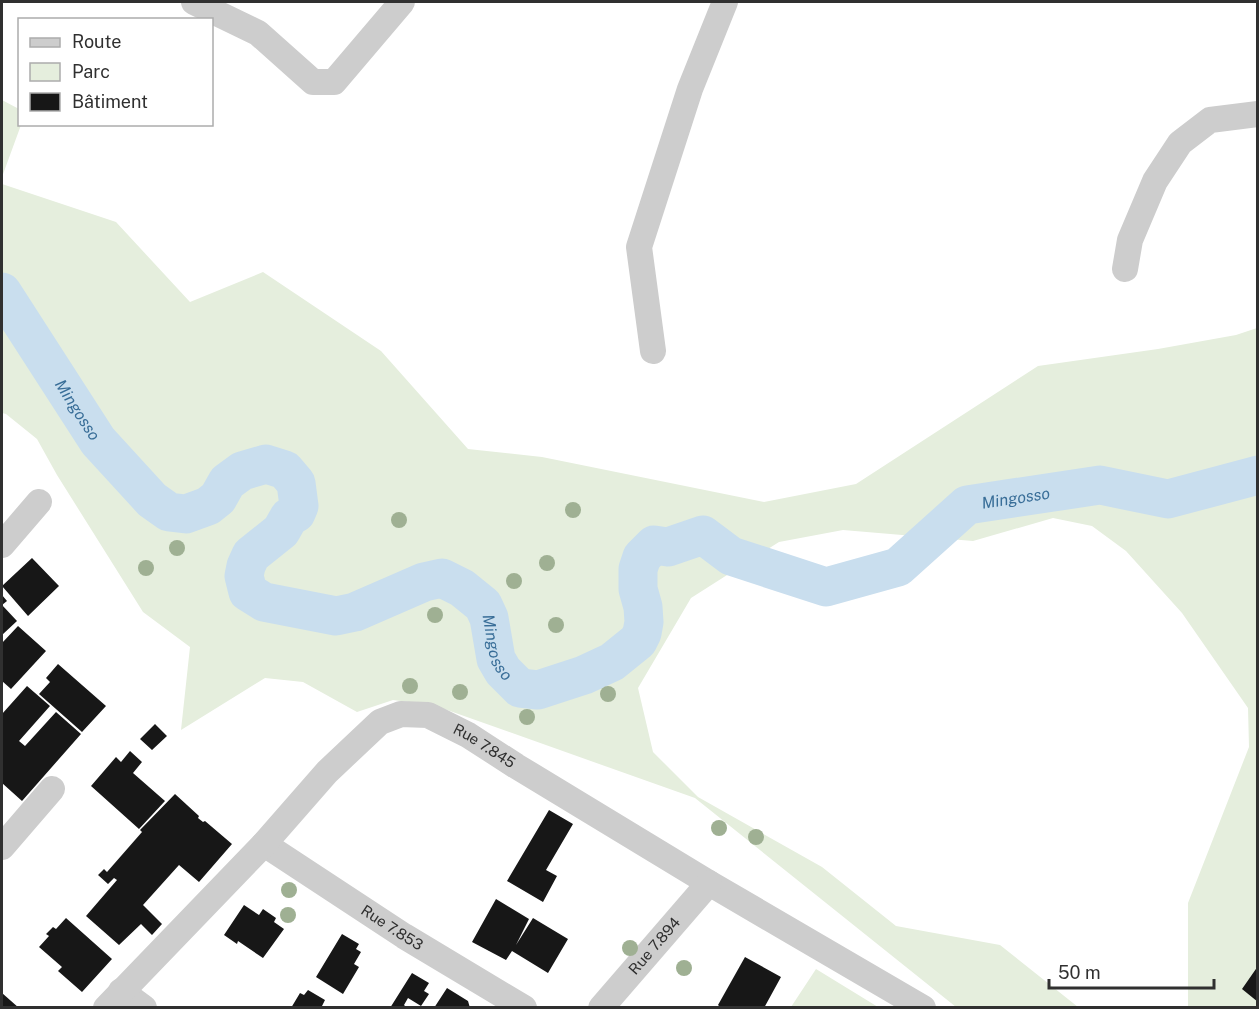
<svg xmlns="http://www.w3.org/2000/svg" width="1259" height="1009" font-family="'Public Sans',sans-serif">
	<rect width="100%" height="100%" fill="#fff"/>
	<path fill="#e5eedd" d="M2 100 19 109 20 124 21 125 2 177Z
		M2 184 116 222 190 302 263 272 381 351 468 449 542 457 764 502 856 484 1038 366 1158 349 1236 335 1257 328V1007H1188V903L1249 747 1248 708 1182 613 1126 551 1092 526 1053 518 973 541 843 530 779 542 691 598 638 688 653 752 698 797 822 867 896 926 1000 945 1078 1007H956L695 798 433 705 393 700 357 712 303 682 265 678 181 730 190 647 143 612 57 475 37 439 6 414 2 413Z
		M816 969 878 1007H791Z"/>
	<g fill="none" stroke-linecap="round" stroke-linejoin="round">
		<path stroke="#c9deee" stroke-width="39" id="s1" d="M2 292 98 441 152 500 169 512 186 514 208 506 218 498 227 482 242 471 266 464 285 470 296 483 299 506 296 513 289 517 281 531 251 555 246 566 244 576 248 592 264 602 336 616 355 612 424 582 442 578 462 588 483 605 489 618 496 659 503 671 520 688 538 690 584 675 612 662 638 641 642 633 644 622 643 607 638 589V569L642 557 654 545 668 547 703 535 731 556 826 587 898 567 967 505 1100 485 1168 499 1258 475"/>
	</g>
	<path fill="#171717" d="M32 558 59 586 28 616 2 586Z
		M2 595 7 601 2 605 17 621 2 635Z
		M18 626 46 651 11 689 2 681V643Z
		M58 664 106 706 82 732 39 694 50 682 46 678Z
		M27 686 50 706 19 741 25 746 56 712 81 734 22 801 2 783V714Z
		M155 724 167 736 152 750 140 739Z
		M130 751 142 762 133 773 165 801 139 829 91 786 116 757 121 762Z
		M175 794 199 816 198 818 203 822 205 821 232 844 199 882 179 865 143 905 162 924 152 935 141 924 119 945 86 916 117 880 114 878 108 884 98 875 104 869 107 872 142 832 140 830Z
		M549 810 573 824 546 870 557 876 543 902 507 881Z
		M496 899 529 919 516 945 533 918 568 939 548 973 512 951 506 960 472 942Z
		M244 905 259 915 263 909 276 918 274 922 284 929 263 958 238 941 237 944 224 935Z
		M66 918 112 959 82 992 58 971 62 967 39 947 49 936 46 934 53 927 56 929Z
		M342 934 359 944 356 949 361 952 354 964 359 967 343 994 316 977Z
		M745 957 781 977 764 1008H721L718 1005Z
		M1258 966V1002L1242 989Z
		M412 973 429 983 424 991 429 994 421 1006 408 998 404 1005 407 1008H390Z
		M447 988 468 1001 470 1008H434Z
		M308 990 325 1000 322 1006 325 1008H291L300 993 304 995Z
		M2 993 19 1008H2Z"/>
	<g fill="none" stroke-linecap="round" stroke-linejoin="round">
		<g stroke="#cdcdcd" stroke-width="26">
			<path d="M194 2 258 33 313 82H334L402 2"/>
			<path d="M1125 269 1130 240 1155 181 1180 143 1210 120 1258 114"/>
			<path d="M653 351 639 247 690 89 725 2"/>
			<path d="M2 545 39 502"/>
			<path id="s2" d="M264 844 404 936 524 1008"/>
			<path d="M2 847 52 789"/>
			<path d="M121 991 144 1008"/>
			<path id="s3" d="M106 1008 264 844 327 772 380 722 401 714 428 715 468 735 516 766 709 883 923 1008"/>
			<path id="s4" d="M601 1008 709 883"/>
		</g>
	</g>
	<g fill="#9fb093">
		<circle cx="573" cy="510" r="8"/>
		<circle cx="399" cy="520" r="8"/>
		<circle cx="177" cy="548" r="8"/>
		<circle cx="547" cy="563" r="8"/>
		<circle cx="146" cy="568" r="8"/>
		<circle cx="514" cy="581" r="8"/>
		<circle cx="435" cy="615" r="8"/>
		<circle cx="556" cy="625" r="8"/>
		<circle cx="410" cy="686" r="8"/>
		<circle cx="460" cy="692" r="8"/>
		<circle cx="608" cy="694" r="8"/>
		<circle cx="527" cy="717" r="8"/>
		<circle cx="719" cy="828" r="8"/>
		<circle cx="756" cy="837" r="8"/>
		<circle cx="289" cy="890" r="8"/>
		<circle cx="288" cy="915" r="8"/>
		<circle cx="630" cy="948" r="8"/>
		<circle cx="684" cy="968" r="8"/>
	</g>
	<g text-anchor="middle" stroke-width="6" stroke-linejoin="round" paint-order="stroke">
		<g font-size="15" fill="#303030" stroke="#fff">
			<text dy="5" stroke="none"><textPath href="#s3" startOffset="510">Rue 7.845</textPath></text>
			<text dy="5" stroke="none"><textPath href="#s2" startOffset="153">Rue 7.853</textPath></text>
			<text dy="5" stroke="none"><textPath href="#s4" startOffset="82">Rue 7.894</textPath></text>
		</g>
		<g font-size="16" font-style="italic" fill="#396e98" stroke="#fff">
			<text dy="6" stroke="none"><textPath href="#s1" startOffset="140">Mingosso</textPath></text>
			<text dy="6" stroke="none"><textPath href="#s1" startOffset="1548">Mingosso</textPath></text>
			<text dy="6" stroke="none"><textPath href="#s1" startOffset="862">Mingosso</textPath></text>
		</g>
	</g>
	<rect width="1259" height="1009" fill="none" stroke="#303030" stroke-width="6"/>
	<rect x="18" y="18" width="195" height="108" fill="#ffffff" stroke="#acacac" stroke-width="1.5"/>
	<rect x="30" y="38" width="30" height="9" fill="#cdcdcd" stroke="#acacac" stroke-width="1.5"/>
	<text x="72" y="48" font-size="18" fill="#303030">Route</text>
	<rect x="30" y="63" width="30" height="18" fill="#e5eedd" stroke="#acacac" stroke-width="1.5"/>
	<text x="72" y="78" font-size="18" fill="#303030">Parc</text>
	<rect x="30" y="93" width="30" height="18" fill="#171717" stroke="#acacac" stroke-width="1.5"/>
	<text x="72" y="108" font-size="18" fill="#303030">Bâtiment</text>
	<path d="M1049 979v9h165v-9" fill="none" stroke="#303030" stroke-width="3"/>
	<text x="1058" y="979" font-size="18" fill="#303030" stroke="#ffffff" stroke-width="4.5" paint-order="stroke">50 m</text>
</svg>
